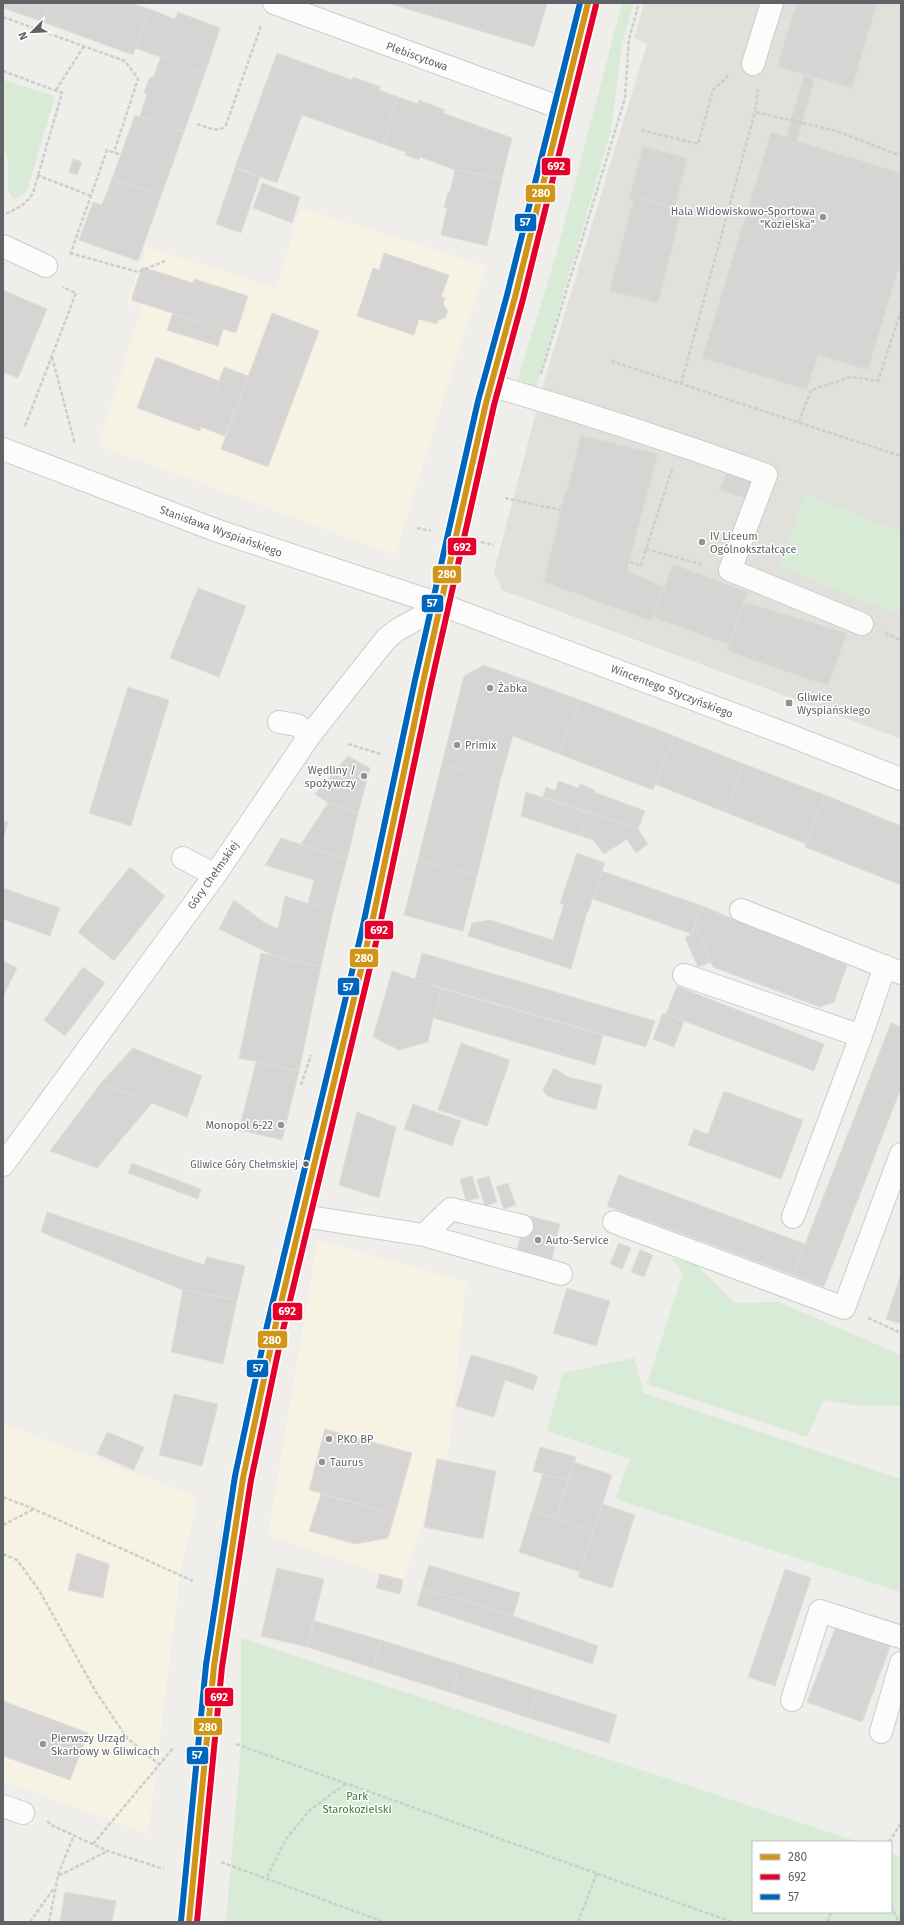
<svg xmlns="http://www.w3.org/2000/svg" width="904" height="1925" font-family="'Fira Sans',sans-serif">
	<rect width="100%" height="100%" fill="#efeeea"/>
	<path fill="#f7f3e4" d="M301 208 487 266 452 371 395 555 98 445 142 308 127 303 147 247 276 288Z
		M318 1240 466 1282 449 1449 403 1580 269 1536 270 1522Z
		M3 1424 198 1497 181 1567 148 1834 3 1781Z"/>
	<path fill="#e2e0da" d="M644 3H901V739L502 590 494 572 545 378 647 44 634 38Z"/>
	<path fill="#d8ebd6" d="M622 3H634L622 44 611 131 536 388 518 379 556 255Z
		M3 80 55 96 27 191 20 197 14 199C0 187 16 167 3 147Z
		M806 494 901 532V616L778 566Z
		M671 1258 697 1265 734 1303 779 1302 901 1355V1406L854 1405 824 1400 807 1437 647 1384 683 1273Z
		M634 1358 644 1393 901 1479V1592L615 1499 630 1459 547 1431 563 1373Z
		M241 1638 859 1842H753V1912H891V1853L901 1856V1922H226L241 1746Z"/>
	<path fill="#d6d5d3" stroke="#deddd9" d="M3 3H50L43 22 3 8Z
		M50 3H131L149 9 133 55 43 22Z
		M388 3H439L434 17Z
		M439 3H547L534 47 434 17Z
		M796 3H877L852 88 777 67Z
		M149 9 175 19 178 12 220 28 205 73 135 48Z
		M277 53 352 80 353 77 381 87 379 90 398 97 383 144 302 115 277 183 235 167Z
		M161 57 205 73 184 132 140 117 147 94 144 93 150 77 153 78Z
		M804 75 815 78 797 141 901 173V261L868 370 818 355 807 390 702 358 771 132 786 137Z
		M398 97 418 104 419 100 445 110 443 113 512 138 502 178 455 170 420 157 419 160 405 155 406 152 383 144Z
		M135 115 184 132 161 196 112 179Z
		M643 146 687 158 675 208 630 196Z
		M73 159 82 162 77 175 69 172Z
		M235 168 260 177 241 233 216 224Z
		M455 170 502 178 487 246 441 235 447 208H444L448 192H450Z
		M112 179 161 196 138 261 79 240 93 202 102 205Z
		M262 183 300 197 292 223 253 208Z
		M630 196 682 210 658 303 609 291 633 201 629 200Z
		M384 253 449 275 441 297 445 298 443 304 448 311 445 318 438 320 437 324 419 319 414 335 357 316 373 268 379 270Z
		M142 267 193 283 194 279 248 296 236 333 131 300Z
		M3 290 47 309 18 378 3 372Z
		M173 313 223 329 218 346 167 330Z
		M272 313 319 331 268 467 221 449Z
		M156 357 219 381 211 402 235 411 225 436 201 427 200 431 137 408Z
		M224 367 248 376 235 411 211 402Z
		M581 435 658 454 627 571 664 587 651 621 544 582 565 490H567Z
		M728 467 763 479 755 502 720 490Z
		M673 564 748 592 729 645 653 617Z
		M198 588 246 606 219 677 170 658Z
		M745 602 847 633 828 686 727 651Z
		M484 665 580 700 559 754 513 736 500 781 442 763 464 676Z
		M128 687 169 700 131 826 89 813Z
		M580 700 674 736 653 790 559 754Z
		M674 736 744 764 725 812 655 784Z
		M348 756 370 768 358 813 328 803 315 794Z
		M442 763 500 781 477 876 418 860Z
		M744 764 825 795 806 844 725 812Z
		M559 781 578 788 580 784 595 790 594 792 645 811 638 829 543 797 546 787 555 791Z
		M526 792 589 813 581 836 521 816Z
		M825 795 901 826V885L805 847Z
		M328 803 358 813 347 859 301 844Z
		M589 813 638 829 648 844 636 853 627 839 604 854 593 840 581 836Z
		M3 821 8 822 3 840Z
		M281 838 347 859 333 912 308 904 314 880 265 865Z
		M577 853 605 863 588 912 560 903Z
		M418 860 477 876 463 931 404 915Z
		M130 867 165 896 114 961 78 932Z
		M602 871 702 906 692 934 593 899Z
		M3 888 60 908 50 936 3 919Z
		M285 896 333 912 321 966 279 958 219 929 234 900 264 922 278 929Z
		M564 904 587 912 571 969 468 936 472 923 490 920 553 940Z
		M702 906 847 965 834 1002 820 1007 713 967 695 925Z
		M695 925 711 962 698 967 685 938 692 934Z
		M261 953 321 966 299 1071 239 1058Z
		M422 953 655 1021 646 1047 415 980Z
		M3 961 17 968 3 997Z
		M83 967 105 983 65 1036 44 1020Z
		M392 971 442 989 433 1018 428 1042 399 1050 373 1037Z
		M677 986 824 1044 814 1071 666 1014Z
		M442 989 603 1035 595 1065 433 1018Z
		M663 1013 684 1021 674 1047 653 1039Z
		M891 1023 901 1027V1088L824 1287 793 1275Z
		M461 1043 510 1060 487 1126 438 1110Z
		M133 1048 202 1076 187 1117 101 1083Z
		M256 1062 299 1071 282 1140 239 1130Z
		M554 1068 568 1077 602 1085 596 1110 555 1099 546 1095 543 1090Z
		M101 1083 152 1103 97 1168 50 1151Z
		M724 1091 803 1120 781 1179 688 1145 694 1129 708 1134Z
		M413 1104 461 1121 452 1146 404 1129Z
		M357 1112 396 1127 379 1198 339 1185Z
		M132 1163 201 1189 198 1199 128 1173Z
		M619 1175 805 1244 793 1275 607 1206Z
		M472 1176 479 1198 466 1201 460 1179Z
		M489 1176 497 1202 485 1206 477 1180Z
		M508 1183 516 1205 504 1209 496 1187Z
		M47 1212 204 1265 207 1257 245 1266 237 1300 183 1290 41 1232Z
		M525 1215 560 1224 551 1263 516 1254Z
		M619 1243 631 1248 622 1269 610 1264Z
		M640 1250 653 1255 644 1277 631 1272Z
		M901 1274V1324L886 1319Z
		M567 1288 610 1301 596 1346 553 1333Z
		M183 1290 237 1300 223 1364 171 1352Z
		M471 1355 509 1366 494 1417 456 1406Z
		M509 1366 538 1376 533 1390 505 1380Z
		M174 1394 218 1404 202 1466 159 1455Z
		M325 1429 412 1453 395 1514 309 1490Z
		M107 1432 144 1447 134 1470 97 1454Z
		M540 1447 576 1457 569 1481 533 1471Z
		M437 1459 496 1471 483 1539 424 1527Z
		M574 1462 612 1475 594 1530 556 1518Z
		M543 1474 569 1481 556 1518 532 1510Z
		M321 1494 395 1514 388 1538 355 1544 309 1531Z
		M602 1504 635 1515 612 1588 578 1577Z
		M532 1510 594 1530 580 1572 519 1552Z
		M77 1553 109 1564 103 1598 68 1590Z
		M429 1565 520 1593 513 1616 422 1588Z
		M277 1568 324 1579 307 1647 261 1636Z
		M785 1569 811 1578 775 1686 748 1677Z
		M380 1574 403 1580 400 1594 376 1588Z
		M422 1588 513 1616 598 1646 592 1664 417 1605Z
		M314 1621 381 1640 373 1668 307 1647Z
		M838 1621 892 1642 862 1722 807 1702Z
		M381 1640 460 1665 452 1693 373 1668Z
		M460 1665 538 1690 529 1718 452 1693Z
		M538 1690 617 1715 609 1743 529 1718Z
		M3 1701 88 1733 70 1780 3 1756Z
		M65 1892 116 1901 112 1922H60Z"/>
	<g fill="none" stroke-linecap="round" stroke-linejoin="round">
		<defs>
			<path id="minor" d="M274 3 561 108
				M753 64 772 3
				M3 246 46 266
				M490 385C583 412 675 442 766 475L730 570 862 624
				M3 449 218 531 442 605 786 734 901 779
				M279 722 297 725 310 735
				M183 858 215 875
				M741 910 901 973
				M684 975 861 1036
				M3 1165 215 875 310 735 386 639 397 630 442 605
				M303 1216 424 1235 561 1274
				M793 1217 861 1036 885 966
				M614 1222 844 1308 901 1154
				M424 1235 451 1209 522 1226
				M792 1700 820 1611 901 1637
				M881 1732 901 1663
				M3 1806 23 1813
				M189 1922 214 1666 232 1541 243 1478 274 1332 370 932 423 682 486 403 515 297 588 3"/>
		</defs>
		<use href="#minor" stroke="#cbcccc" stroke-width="24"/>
		<path stroke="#cacfcc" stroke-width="2.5" stroke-dasharray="4 2" stroke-linecap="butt" d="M3 17 125 61 138 79 114 152
			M3 71 62 93 33 193C25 206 16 209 3 215
			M758 89 755 112 837 131 901 156
			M56 90 84 46
			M197 124C207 127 219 134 226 125L261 26
			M641 130 698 144 713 90 729 75
			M3 162V171
			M37 175 91 196
			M70 253 138 272 165 261
			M70 255 107 150 121 155
			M52 357 75 444
			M611 361 901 456
			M541 374 625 98 629 39 639 3
			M681 384 755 112
			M799 422 811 390 851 377 878 381 901 311
			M25 426 76 293 62 287
			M672 469 646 549 701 564
			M505 498 560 510
			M417 528 431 531
			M481 542 494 545
			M630 562 641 566 646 549
			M885 633 901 640
			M348 744 381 754
			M301 1085 311 1055
			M868 1318 901 1333
			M3 1497 34 1509 193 1581
			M3 1525 34 1509
			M3 1554 17 1560 39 1590 96 1692 127 1738 160 1765
			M236 1744 732 1922
			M47 1821 53 1826 108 1851 164 1869
			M889 1842 901 1823
			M93 1844 174 1747
			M221 1862 384 1922
			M58 1875 74 1835
			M267 1877 286 1839 310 1810 347 1783
			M891 1906 899 1922
			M30 1922 54 1888
			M49 1922 58 1876 108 1851
			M578 1922 597 1873
			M827 1922 831 1912"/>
		<use href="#minor" stroke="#fdfcfc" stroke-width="22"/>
		<defs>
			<path id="bus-1" d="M189 1922 214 1666 243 1478 274 1332 370 932 423 682 486 403 515 297 588 3"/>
			<path id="bus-2" d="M197 1922 222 1667 251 1480 282 1334 378 934 431 684 494 405 523 299 596 5"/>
			<path id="bus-3" d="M181 1921 206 1665 235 1476 266 1330 362 930 415 680 478 401 507 295 580 3"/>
		</defs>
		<use href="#bus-1" stroke="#fff" stroke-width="9"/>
		<use href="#bus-2" stroke="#fff" stroke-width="9"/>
		<use href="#bus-3" stroke="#fff" stroke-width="9"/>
		<use href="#bus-1" stroke="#d1951a" stroke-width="6"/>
		<use href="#bus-2" stroke="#e4002b" stroke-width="6"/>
		<use href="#bus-3" stroke="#0065bd" stroke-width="6"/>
	</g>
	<g fill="#919496" stroke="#fff" stroke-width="1.5">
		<circle cx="823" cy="217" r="4"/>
		<circle cx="702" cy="542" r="4"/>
		<circle cx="490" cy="688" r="4"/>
		<rect x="785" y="699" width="8" height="8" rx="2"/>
		<circle cx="457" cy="745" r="4"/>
		<circle cx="364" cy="776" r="4"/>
		<circle cx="281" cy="1125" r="4"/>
		<circle cx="538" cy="1240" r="4"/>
		<circle cx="329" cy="1439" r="4"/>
		<circle cx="322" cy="1462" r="4"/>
		<circle cx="43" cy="1744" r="4"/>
	</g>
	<circle fill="#5f6368" stroke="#fff" stroke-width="1.5" cx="306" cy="1164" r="3.5"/>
	<g text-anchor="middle" stroke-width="3" stroke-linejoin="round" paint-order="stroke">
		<g font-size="10" fill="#5f6368" stroke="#fff" text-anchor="end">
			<text x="298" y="1168">Gliwice Góry Chełmskiej</text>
		</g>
		<g font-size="11" fill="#5f6368" stroke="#fff">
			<text transform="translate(417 56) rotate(20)" y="4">Plebiscytowa</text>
			<text transform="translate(221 531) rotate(20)" y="4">Stanisława Wyspiańskiego</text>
			<text transform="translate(672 691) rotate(21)" y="4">Wincentego Styczyńskiego</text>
			<text transform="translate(213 875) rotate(-55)" y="4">Góry Chełmskiej</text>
		</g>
		<g font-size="11" fill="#5f6368" stroke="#fff" text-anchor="start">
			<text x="815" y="215" text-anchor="end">Hala Widowiskowo-Sportowa<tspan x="815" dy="13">"Kozielska"</tspan></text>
			<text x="710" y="540">IV Liceum<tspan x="710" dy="13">Ogólnokształcące</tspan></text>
			<text x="498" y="692">Żabka</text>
			<text x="797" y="701">Gliwice<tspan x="797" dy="13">Wyspiańskiego</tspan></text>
			<text x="465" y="749">Primix</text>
			<text x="356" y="774" text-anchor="end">Wędliny /<tspan x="356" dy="13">spożywczy</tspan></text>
			<text x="273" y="1129" text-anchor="end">Monopol 6-22</text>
			<text x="546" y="1244">Auto-Service</text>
			<text x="337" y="1443">PKO BP</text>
			<text x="330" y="1466">Taurus</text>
			<text x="51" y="1742">Pierwszy Urząd<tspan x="51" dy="13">Skarbowy w Gliwicach</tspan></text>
		</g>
		<g font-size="11" fill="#348238" stroke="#fff">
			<text x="357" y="1800">Park<tspan x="357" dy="13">Starokozielski</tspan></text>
		</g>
	</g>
	<g stroke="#fff" stroke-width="1.5">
		<rect x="541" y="157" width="30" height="19" rx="4" fill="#e4002b"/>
		<rect x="525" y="184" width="31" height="19" rx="4" fill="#d1951a"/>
		<rect x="514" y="213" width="23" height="19" rx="4" fill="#0065bd"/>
		<rect x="447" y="537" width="30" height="19" rx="4" fill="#e4002b"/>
		<rect x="432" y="565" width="30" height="19" rx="4" fill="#d1951a"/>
		<rect x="421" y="594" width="23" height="19" rx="4" fill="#0065bd"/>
		<rect x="364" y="920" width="30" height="20" rx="4" fill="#e4002b"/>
		<rect x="349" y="948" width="30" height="20" rx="4" fill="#d1951a"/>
		<rect x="337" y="977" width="23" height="19" rx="4" fill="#0065bd"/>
		<rect x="272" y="1302" width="31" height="19" rx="4" fill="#e4002b"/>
		<rect x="257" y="1330" width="31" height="19" rx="4" fill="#d1951a"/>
		<rect x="246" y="1359" width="23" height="19" rx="4" fill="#0065bd"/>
		<rect x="204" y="1687" width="30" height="20" rx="4" fill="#e4002b"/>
		<rect x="193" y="1717" width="30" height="19" rx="4" fill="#d1951a"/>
		<rect x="186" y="1746" width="23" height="19" rx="4" fill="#0065bd"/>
	</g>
	<g font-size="11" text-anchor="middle" font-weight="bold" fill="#fff">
		<text x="556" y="170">692</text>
		<text x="541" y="197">280</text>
		<text x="525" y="226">57</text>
		<text x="462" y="551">692</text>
		<text x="447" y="578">280</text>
		<text x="432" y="607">57</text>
		<text x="379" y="934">692</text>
		<text x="364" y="962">280</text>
		<text x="348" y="991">57</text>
		<text x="287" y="1315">692</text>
		<text x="272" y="1344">280</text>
		<text x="258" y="1372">57</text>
		<text x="219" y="1701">692</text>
		<text x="208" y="1731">280</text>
		<text x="197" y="1759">57</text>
	</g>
	<rect width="904" height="1925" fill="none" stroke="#5f6368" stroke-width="8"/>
	<rect x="752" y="1841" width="140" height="72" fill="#ffffff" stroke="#bfc1c3"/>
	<rect x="760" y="1854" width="20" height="6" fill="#d1951a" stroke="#bfc1c3"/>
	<text x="788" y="1861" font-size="12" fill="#5f6368">280</text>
	<rect x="760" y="1874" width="20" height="6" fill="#e4002b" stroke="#bfc1c3"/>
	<text x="788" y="1881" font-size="12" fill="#5f6368">692</text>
	<rect x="760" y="1894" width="20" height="6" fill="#0065bd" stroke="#bfc1c3"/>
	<text x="788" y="1901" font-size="12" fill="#5f6368">57</text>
	<g transform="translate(32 32) rotate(246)" stroke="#ffffff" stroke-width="3" paint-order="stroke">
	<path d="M0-3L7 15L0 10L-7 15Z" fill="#5f6368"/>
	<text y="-6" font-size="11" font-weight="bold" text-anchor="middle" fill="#5f6368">N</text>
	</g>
</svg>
